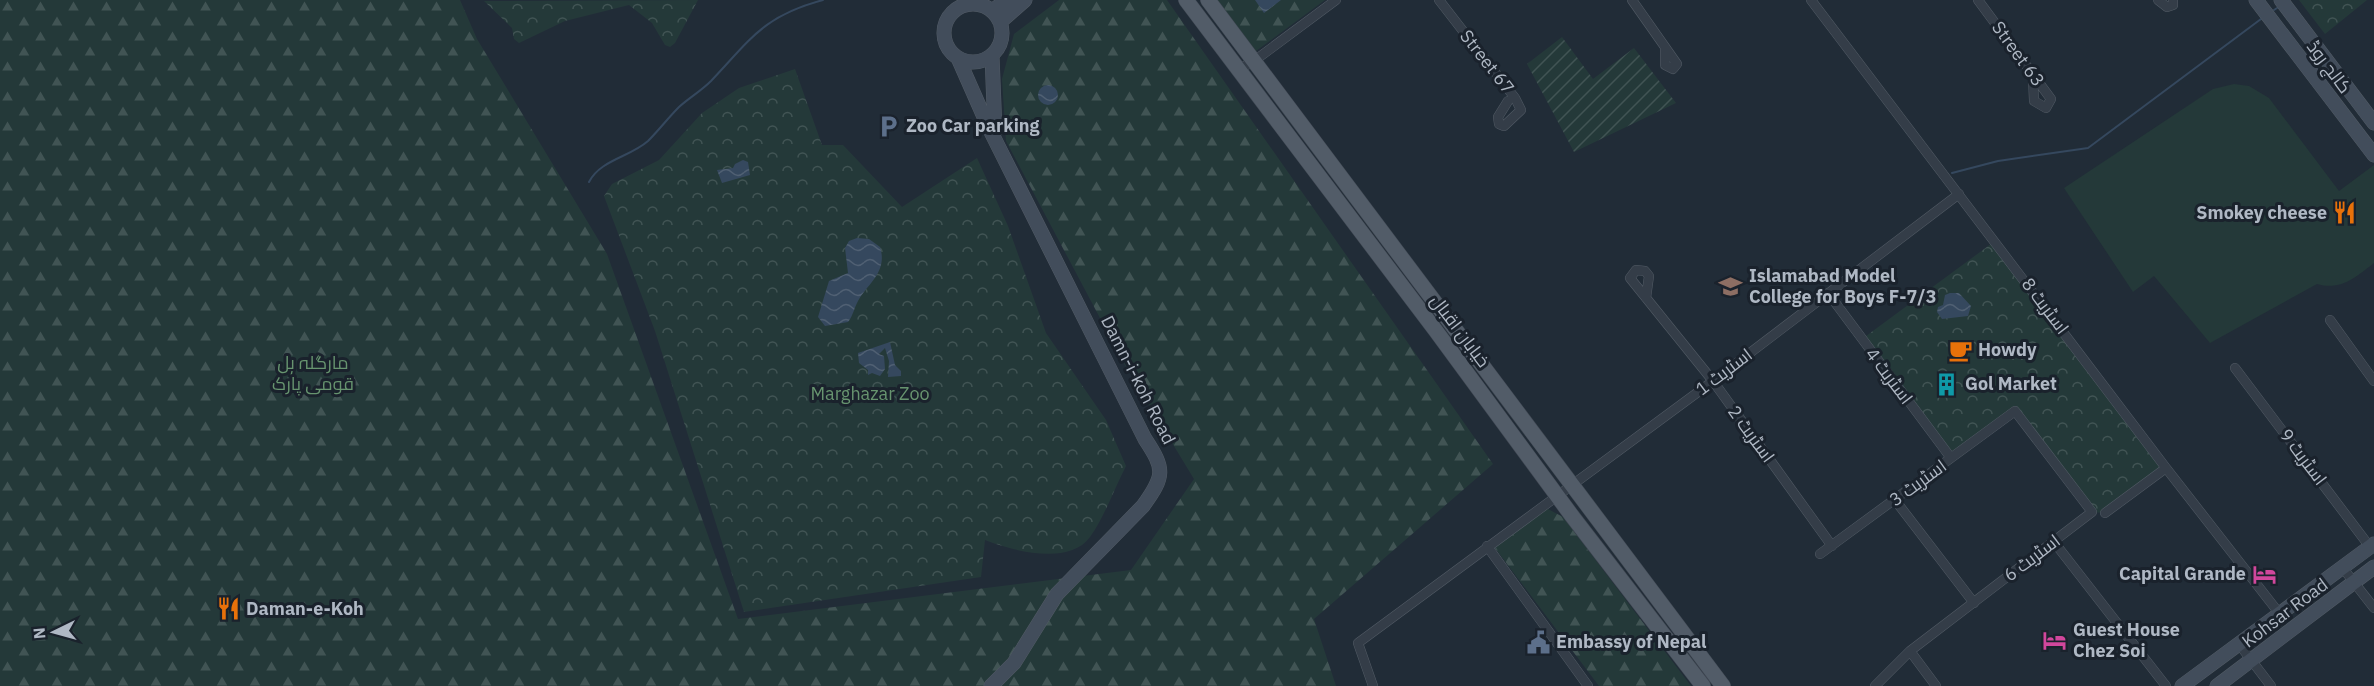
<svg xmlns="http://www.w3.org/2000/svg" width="2374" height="686" font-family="'IBM Plex Sans',Cairo,sans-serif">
	<defs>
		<pattern id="forest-firs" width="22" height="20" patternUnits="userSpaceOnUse" patternTransform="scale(1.5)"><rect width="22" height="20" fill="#243939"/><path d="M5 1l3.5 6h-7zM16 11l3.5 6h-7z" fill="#415454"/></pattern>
		<pattern id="park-crowns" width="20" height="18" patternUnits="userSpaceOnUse" patternTransform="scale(1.5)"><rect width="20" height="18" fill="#243939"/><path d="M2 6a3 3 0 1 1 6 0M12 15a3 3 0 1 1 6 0" fill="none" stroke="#415454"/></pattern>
		<pattern id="garden-furrows" width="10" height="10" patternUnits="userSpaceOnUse" patternTransform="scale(1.5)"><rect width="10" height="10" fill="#243939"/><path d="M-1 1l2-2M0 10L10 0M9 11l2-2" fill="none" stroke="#415454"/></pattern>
		<pattern id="water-waves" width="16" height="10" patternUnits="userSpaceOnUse" patternTransform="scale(1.5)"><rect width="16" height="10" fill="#35485e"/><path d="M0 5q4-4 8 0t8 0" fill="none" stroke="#506073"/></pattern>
	</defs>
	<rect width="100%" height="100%" fill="#212c37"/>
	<path fill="url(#forest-firs)" d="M0 0H460L477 39 607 254 738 619 1131 570 1194 479 1126 367 1006 141 1002 79 1014 34 1059 0H1167L1493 464 1314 619 1336 686H0Z
		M1217 0H1325L1256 51Z
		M1546 508 1563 517 1691 686H1599L1495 548Z"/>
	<path fill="url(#park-crowns)" d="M698 0 675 43 670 47 665 45 652 23 629 5 565 21 519 43 514 39 512 28 484 1Z
		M2299 0H2367L2325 34Z
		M795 69 822 145H843L902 207 977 158 1008 226 1046 333 1106 420 1126 466C1114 489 1105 516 1090 537 1069 566 1013 551 985 540L981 577 744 612 655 331 604 196 612 184 659 160 702 113 739 88Z
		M1995 241 2166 468 2105 513 2092 512 2015 411 1951 458 1862 339Z"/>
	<path fill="url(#garden-furrows)" d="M1562 37 1593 79 1634 48 1676 103 1574 152 1527 64Z"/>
	<path fill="#243939" d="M2234 84 2249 86 2269 98 2339 191 2374 165V263C2356 277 2341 291 2317 284L2210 343 2154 276 2133 292 2064 188 2213 89Z"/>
	<path fill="url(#water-waves)" d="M1255 0H1281L1264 13Z
		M1038 95a10 10 0 1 1 20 0a10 10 0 1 1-20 0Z
		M743 160 748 162 750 175 722 183 717 170 733 168 735 164Z
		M857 238 869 239 880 247C888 272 868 283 858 301 854 308 853 316 848 322L825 326 818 317 829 281 848 273 845 248 849 241Z
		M1950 293H1959L1971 306 1968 316 1942 319 1937 312 1938 307 1943 305 1945 295Z
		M890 342 895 365 901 371V376L888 377 889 361 885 348 879 354 884 356 885 369 880 376 872 373 868 375V370L859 363 858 353Z"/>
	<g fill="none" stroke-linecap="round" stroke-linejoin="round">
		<path stroke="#35485e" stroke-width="2" d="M2274 10 2277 8
			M1952 173 1998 161 2088 148 2261 19
			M589 182C600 160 630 157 648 141 659 130 668 118 679 107 689 98 701 91 711 81 751 39 763 16 823 0"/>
		<defs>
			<path id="street" d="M1439 0 1515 98 1521 110 1504 126 1499 124 1498 117 1508 101
				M1632 0 1677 64 1673 69 1665 65V47
				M1811 0 2166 468 2279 613
				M1978 0 2051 99 2046 108 2034 101 2033 78
				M2158 0 2167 7 2173 5V0
				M1237 70 1254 61 1336 0
				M1828 293 1951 458
				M1646 298 1649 276 1645 271 1636 270 1630 278 1713 381 1832 546
				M2330 320 2374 381
				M2235 368 2370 547
				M1895 500 1974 603
				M2105 513 2166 468
				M2054 542 2166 686
				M1487 546 1588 686
				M1820 554 2015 411 2092 512 1910 651 1875 686
				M2342 567 2374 608
				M2239 644 2271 686
				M1910 651 1936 686
				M1373 686 1358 643 1713 381 1959 194"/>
			<path id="secondary" d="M2256 0 2374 155
				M2281 0 2374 123
				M944 33a29 29 0 1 1 58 0a29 29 0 1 1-58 0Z
				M992 11 1007 0
				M1000 22 1025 0
				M992 56 995 131
				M958 58 988 126 1145 439C1165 469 1165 476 1143 506L1057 594 1014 663 991 686
				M2182 686 2374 544
				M2217 686 2374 567"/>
			<path id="primary" d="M1186 0 1436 331 1572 516 1703 686
				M1208 0 1723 686"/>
		</defs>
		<use href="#street" stroke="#525b65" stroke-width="10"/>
		<use href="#secondary" stroke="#525b65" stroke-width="15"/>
		<use href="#primary" stroke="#3e4651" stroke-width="16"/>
		<use href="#street" stroke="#343d48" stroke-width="9"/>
		<use href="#secondary" stroke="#424d5b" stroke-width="14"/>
		<use href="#primary" stroke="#525c68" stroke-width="15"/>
	</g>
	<defs>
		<symbol id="parking-bare" viewBox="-9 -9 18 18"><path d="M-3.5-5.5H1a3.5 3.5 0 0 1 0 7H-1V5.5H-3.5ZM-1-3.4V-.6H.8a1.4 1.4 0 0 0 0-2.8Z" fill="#5c6f8a" stroke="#1a222c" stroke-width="2.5" paint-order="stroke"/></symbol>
		<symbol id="restaurant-bare" viewBox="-9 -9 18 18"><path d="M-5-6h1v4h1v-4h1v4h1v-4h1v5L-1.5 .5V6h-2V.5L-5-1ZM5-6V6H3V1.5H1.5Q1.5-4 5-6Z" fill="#e8710a" stroke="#1a222c" stroke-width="2.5" paint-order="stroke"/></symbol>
		<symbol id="school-bare" viewBox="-9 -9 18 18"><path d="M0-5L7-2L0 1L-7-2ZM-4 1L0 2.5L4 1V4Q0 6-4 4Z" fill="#8d6e63" stroke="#1a222c" stroke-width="2.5" paint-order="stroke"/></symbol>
		<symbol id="cafe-bare" viewBox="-9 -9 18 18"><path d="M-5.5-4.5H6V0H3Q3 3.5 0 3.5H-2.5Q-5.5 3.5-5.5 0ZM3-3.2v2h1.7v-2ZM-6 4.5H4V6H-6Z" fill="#e8710a" stroke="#1a222c" stroke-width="2.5" paint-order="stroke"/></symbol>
		<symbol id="building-bare" viewBox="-9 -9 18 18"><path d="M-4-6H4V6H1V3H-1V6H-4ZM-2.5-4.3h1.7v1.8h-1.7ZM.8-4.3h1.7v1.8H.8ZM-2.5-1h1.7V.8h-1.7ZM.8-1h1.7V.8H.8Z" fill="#0f9aa8" stroke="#1a222c" stroke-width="2.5" paint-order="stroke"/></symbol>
		<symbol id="hotel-bare" viewBox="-9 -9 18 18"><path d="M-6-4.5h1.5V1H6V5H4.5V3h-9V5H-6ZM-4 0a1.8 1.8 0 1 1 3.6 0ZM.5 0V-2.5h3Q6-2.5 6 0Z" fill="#d1479c" stroke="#1a222c" stroke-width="2.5" paint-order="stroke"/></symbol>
		<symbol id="civic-bare" viewBox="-9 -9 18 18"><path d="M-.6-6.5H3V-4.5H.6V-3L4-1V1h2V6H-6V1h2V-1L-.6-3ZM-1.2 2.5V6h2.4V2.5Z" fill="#5c6f8a" stroke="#1a222c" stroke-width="2.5" paint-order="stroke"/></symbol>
	</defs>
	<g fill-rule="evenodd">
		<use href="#parking-bare" x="872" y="110" width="33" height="33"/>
		<use href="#restaurant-bare" x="2328" y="196" width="33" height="33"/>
		<use href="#school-bare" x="1714" y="270" width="33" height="33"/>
		<use href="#cafe-bare" x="1944" y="334" width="33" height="33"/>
		<use href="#building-bare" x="1930" y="368" width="33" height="33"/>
		<use href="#hotel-bare" x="2248" y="558" width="33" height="33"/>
		<use href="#restaurant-bare" x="212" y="592" width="33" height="33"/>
		<use href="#hotel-bare" x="2038" y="624" width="33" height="33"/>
		<use href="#civic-bare" x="1522" y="626" width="33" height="33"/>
	</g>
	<g text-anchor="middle" stroke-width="6" stroke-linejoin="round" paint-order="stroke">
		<g font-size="18" fill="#afb8c4" stroke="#1a222c">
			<text transform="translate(2018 54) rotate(54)" y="6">Street 63</text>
			<text transform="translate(1487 62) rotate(52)" y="6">Street 67</text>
			<text transform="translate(2329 67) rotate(53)" y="6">کالج روڈ</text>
			<text transform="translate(2045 306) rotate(53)" y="6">اسٹریٹ 8</text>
			<text transform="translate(1460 331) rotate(53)" y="6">خیابان اقبال</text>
			<text transform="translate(1724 372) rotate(-37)" y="6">اسٹریٹ 1</text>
			<text transform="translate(1889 376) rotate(53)" y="6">اسٹریٹ 4</text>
			<text transform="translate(1138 380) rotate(63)" y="6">Damn-i-koh Road</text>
			<text transform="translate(1751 434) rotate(54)" y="6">اسٹریٹ 2</text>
			<text transform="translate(2303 457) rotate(53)" y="6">اسٹریٹ 9</text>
			<text transform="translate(1918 483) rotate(-36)" y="6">اسٹریٹ 3</text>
			<text transform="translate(2032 558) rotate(-37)" y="6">اسٹریٹ 6</text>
			<text transform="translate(2285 613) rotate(-37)" y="6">Kohsar Road</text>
		</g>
		<g font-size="18" font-weight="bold" fill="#afb8c4" stroke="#1a222c" text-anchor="start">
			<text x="906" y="132">Zoo Car parking</text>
			<text x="2327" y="219" text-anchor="end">Smokey cheese</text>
			<text x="1749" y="282">Islamabad Model<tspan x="1749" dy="21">College for Boys F-7/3</tspan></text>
			<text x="1978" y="356">Howdy</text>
			<text x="1965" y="390">Gol Market</text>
			<text x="2246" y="580" text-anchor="end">Capital Grande</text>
			<text x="246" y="615">Daman-e-Koh</text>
			<text x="2073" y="636">Guest House<tspan x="2073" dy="21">Chez Soi</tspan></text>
			<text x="1556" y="648">Embassy of Nepal</text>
		</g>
		<g font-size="18" fill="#67946f" stroke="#1a222c">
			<text x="313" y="369">مارگلہ ہل<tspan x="313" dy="21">قومی پارک</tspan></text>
			<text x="870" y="400">Marghazar Zoo</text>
		</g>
	</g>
	<g transform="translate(54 632) rotate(265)" stroke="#1a222c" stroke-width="4.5" paint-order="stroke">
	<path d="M0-4.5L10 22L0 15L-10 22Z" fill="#afb8c4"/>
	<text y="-9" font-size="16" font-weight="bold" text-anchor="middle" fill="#afb8c4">N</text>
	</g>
</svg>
